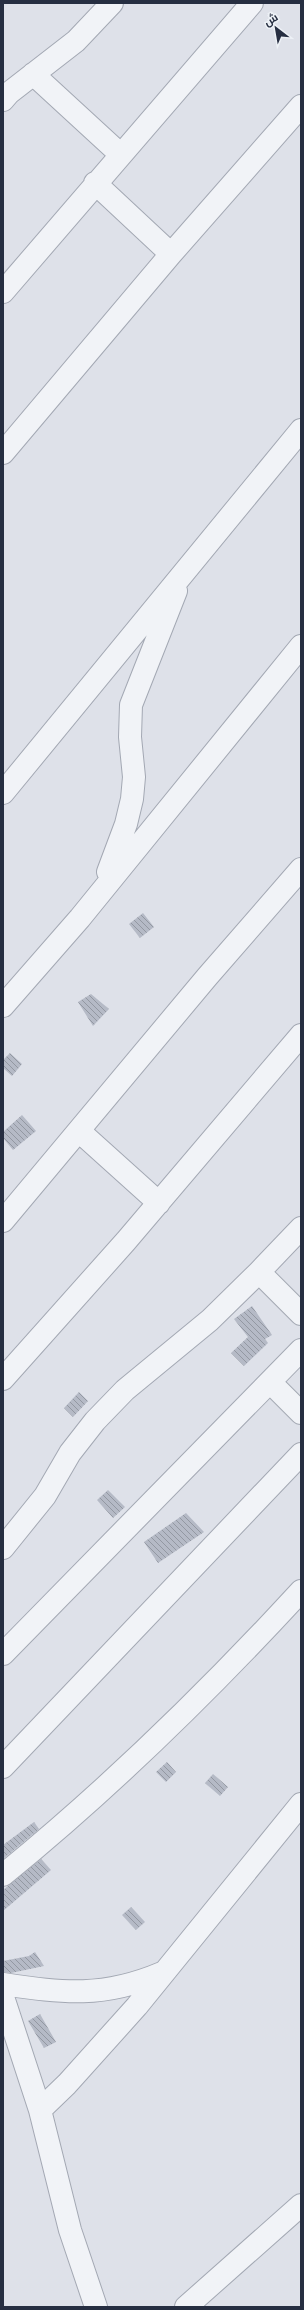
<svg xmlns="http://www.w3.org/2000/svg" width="304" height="2310" font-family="Manrope,Cairo,sans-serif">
	<defs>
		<pattern id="building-back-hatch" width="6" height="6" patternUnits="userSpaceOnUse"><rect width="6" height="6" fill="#b5bac6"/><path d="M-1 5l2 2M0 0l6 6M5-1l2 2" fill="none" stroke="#9398a2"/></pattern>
	</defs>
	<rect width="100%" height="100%" fill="#dee1e9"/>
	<path fill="url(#building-back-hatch)" d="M143 913 154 927 140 938 129 924Z
		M91 994 109 1009 93 1026 78 1002Z
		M10 1053 22 1064 12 1076 3 1068V1060Z
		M22 1115 36 1131 13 1150 3 1138V1132Z
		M252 1306 272 1335 265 1339 268 1343 244 1366 231 1353 248 1337 234 1319Z
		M79 1392 88 1401 73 1417 64 1408Z
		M108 1490 125 1507 113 1518 97 1500Z
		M186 1513 204 1532 158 1563 144 1542Z
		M167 1762 176 1772 166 1782 156 1772Z
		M213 1774 228 1787 220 1796 205 1783Z
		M34 1822 39 1829 3 1859V1845Z
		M41 1859 51 1870 3 1911V1890Z
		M131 1907 145 1922 136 1930 122 1915Z
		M35 1952 44 1966 11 1973 3 1972V1961L29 1956Z
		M40 2014 56 2042 44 2048 28 2021Z"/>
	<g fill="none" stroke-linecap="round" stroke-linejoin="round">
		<defs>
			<path id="minor" d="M33 74 120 154
				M3 100 9 93 76 41 112 3
				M95 183 171 254
				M3 292 252 3
				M3 453 171 254 301 106
				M3 793 301 430
				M108 872 126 824 132 799 134 777 130 737 131 705 176 591
				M3 1006 80 918 301 646
				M79 1131 159 1203
				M3 1221 207 977 301 869
				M259 1272 301 1314
				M3 1379 126 1241 301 1035
				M271 1383 301 1413
				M3 1548 45 1496 70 1453 95 1421 125 1390 210 1320 259 1272 301 1228
				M3 1654 301 1350
				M3 1767 301 1454
				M3 1875C110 1788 208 1692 301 1591
				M3 1984C64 1993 103 1998 162 1973
				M3 1997 40 2110 70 2230 96 2307
				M40 2110 67 2084 137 2006 301 1804
				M186 2307 301 2205"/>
		</defs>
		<use href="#minor" stroke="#a3a8b3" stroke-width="24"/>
		<use href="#minor" stroke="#f1f3f7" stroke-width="22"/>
	</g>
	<rect width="304" height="2310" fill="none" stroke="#262e41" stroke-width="8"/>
	<g transform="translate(276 28) rotate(329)" stroke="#edf1f6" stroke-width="3" paint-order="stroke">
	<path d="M0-3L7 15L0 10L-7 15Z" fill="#262e41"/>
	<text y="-6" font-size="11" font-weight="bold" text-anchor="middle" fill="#262e41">ش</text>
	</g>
</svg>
